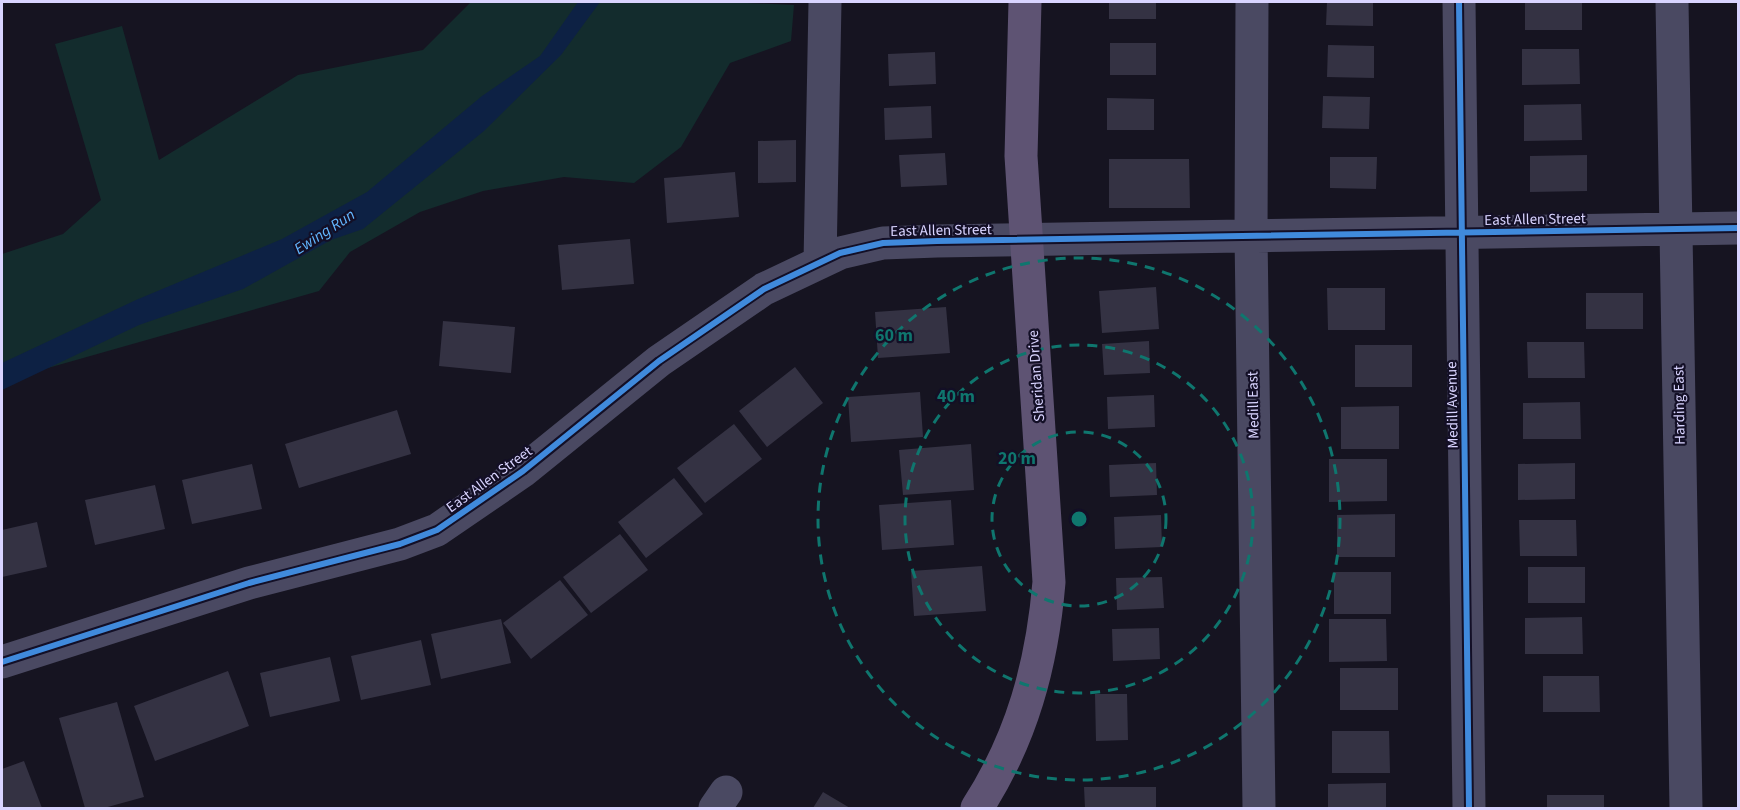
<svg xmlns="http://www.w3.org/2000/svg" width="1740" height="810" font-family="'Source Sans 3',sans-serif">
	<rect width="100%" height="100%" fill="#161421"/>
	<path fill="#132c2d" d="M471 2H725L794 5 791 41 730 63 681 147 634 183 564 177 483 191 420 212 350 252 319 291 2 381V254L63 234 101 200 55 44 122 26 159 160 298 75 423 50Z"/>
	<path fill="#0d2144" d="M578 2H600L561 55 484 131 363 229 331 240 243 289 139 325 2 390V363L136 300 282 239 367 192 482 96 540 56Z"/>
	<path fill="#343243" d="M1109 2H1156V19H1109Z
		M1327 2H1373V26L1326 25Z
		M1525 2H1582V30H1525Z
		M1110 43H1156V75H1110Z
		M1328 45 1374 46V78L1327 77Z
		M1522 49H1579L1580 84 1522 85Z
		M935 52 936 84 889 86 888 54Z
		M1323 96 1370 97 1369 129 1322 128Z
		M1107 98 1154 99V130H1107Z
		M1581 104 1582 140 1524 141V105Z
		M931 106 932 138 885 140 884 108Z
		M796 140V182L758 183V141Z
		M945 153 947 185 901 187 899 155Z
		M1587 155V191L1530 192V156Z
		M1330 157H1377L1376 189 1330 188Z
		M1109 159H1189L1190 208H1109Z
		M735 172 739 217 667 223 664 178Z
		M630 239 634 284 562 290 558 245Z
		M1156 287 1159 329 1102 333 1099 291Z
		M1327 288H1385V330H1328Z
		M1586 293H1643V329H1586Z
		M946 307 950 353 878 358 875 312Z
		M443 321 515 327 511 373 439 366Z
		M1149 341 1150 373 1104 375 1102 344Z
		M1527 342H1584L1585 378H1528Z
		M1355 345H1412V387H1355Z
		M795 367 823 403 767 447 739 411Z
		M920 392 923 437 851 442 848 397Z
		M1154 395 1155 427 1108 429 1107 397Z
		M1580 402 1581 439H1523V403Z
		M1399 406V449H1341V407Z
		M397 410 411 454 299 488 285 444Z
		M734 424 762 459 705 503 677 468Z
		M971 444 974 490 903 495 899 450Z
		M1329 459H1387V501L1329 502Z
		M1156 463 1157 495 1110 497 1109 465Z
		M1575 463V499L1518 500V464Z
		M252 464 262 509 192 524 182 480Z
		M674 478 703 514 646 558 618 522Z
		M155 485 165 529 95 545 85 500Z
		M951 500 954 545 882 550 879 505Z
		M1395 514V557H1337V515Z
		M1161 515 1162 547 1115 549 1114 517Z
		M1519 520H1576L1577 556H1520Z
		M37 522 47 567 2 577V530Z
		M620 534 648 570 591 613 563 577Z
		M982 566 986 611 914 616 911 571Z
		M1528 567H1585V603H1528Z
		M1334 572H1391V614H1334Z
		M1162 577 1164 608 1117 610 1116 578Z
		M560 580 588 615 531 659 503 623Z
		M1582 617 1583 654H1525V618Z
		M501 619 511 663 441 679 431 634Z
		M1329 619H1386L1387 661 1329 662Z
		M1159 628 1160 659 1113 661 1112 629Z
		M421 640 431 685 361 700 351 656Z
		M330 657 340 701 270 717 260 673Z
		M1340 668H1398V710H1340Z
		M228 671 249 726 155 761 134 706Z
		M1543 676H1599L1600 712H1543Z
		M1095 694H1127L1128 740 1096 741Z
		M117 702 144 797 104 808H85L59 718Z
		M1332 731H1389L1390 773H1332Z
		M24 761 42 808H2V769Z
		M1386 783V808H1328V784Z
		M1084 787H1156V808H1085Z
		M823 792 850 808H813Z
		M1547 795H1604V808H1547Z"/>
	<g fill="none" stroke-linecap="round" stroke-linejoin="round">
		<path stroke="#4a4962" stroke-width="33" d="M1252 2 1251 235 1259 808
			M1459 2 1469 808
			M1672 2 1686 808
			M820 262 825 2
			M2 662 249 583 400 544 437 530 523 471 659 361 764 289 840 253 883 243 937 241 1738 228
			M715 808 726 792"/>
		<path stroke="#5e5373" stroke-width="33" d="M977 808C1022 738 1042 665 1049 582L1021 156 1025 2"/>
		<defs>
			<path id="cycleway" d="M1459 2 1469 808
				M2 662 249 583 400 544 437 530 523 471 659 361 764 289 840 253 883 243 937 241 1738 228"/>
		</defs>
		<use href="#cycleway" stroke="#130f26" stroke-width="10"/>
		<use href="#cycleway" stroke="#408adc" stroke-width="6"/>
	</g>
	<g fill="none" stroke="#0f766e" stroke-width="3" stroke-dasharray="10 8">
		<circle cx="1079" cy="519" r="87"/>
		<circle cx="1079" cy="519" r="174"/>
		<circle cx="1079" cy="519" r="261"/>
	</g>
	<g text-anchor="middle" stroke-width="4.5" stroke-linejoin="round" paint-order="stroke">
		<g font-size="15" fill="#d9d4ff" stroke="#130f26">
			<text transform="translate(1535 219) rotate(-1)" y="5">East Allen Street</text>
			<text transform="translate(941 230) rotate(-1)" y="5">East Allen Street</text>
			<text transform="translate(1036 376) rotate(-94)" y="5">Sheridan Drive</text>
			<text transform="translate(1253 405) rotate(-91)" y="5">Medill East</text>
			<text transform="translate(1452 405) rotate(-91)" y="5">Medill Avenue</text>
			<text transform="translate(1679 405) rotate(-91)" y="5">Harding East</text>
			<text transform="translate(489 479) rotate(-36)" y="5">East Allen Street</text>
		</g>
		<g font-size="16" font-style="italic" fill="#62b6ff" stroke="#130f26">
			<text transform="translate(324 231) rotate(-33)" y="6">Ewing Run</text>
		</g>
	</g>
	<circle cx="1079" cy="519" r="9" fill="#0f766e" stroke="#130f26" stroke-width="3"/>
	<g font-size="18" text-anchor="middle" font-weight="bold" fill="#0f766e" stroke="#130f26" stroke-width="4.5" stroke-linejoin="round" paint-order="stroke">
		<text x="894" y="341">60 m</text>
		<text x="956" y="402">40 m</text>
		<text x="1017" y="464">20 m</text>
	</g>
	<rect width="1740" height="810" fill="none" stroke="#d9d4ff" stroke-width="6"/>
</svg>
